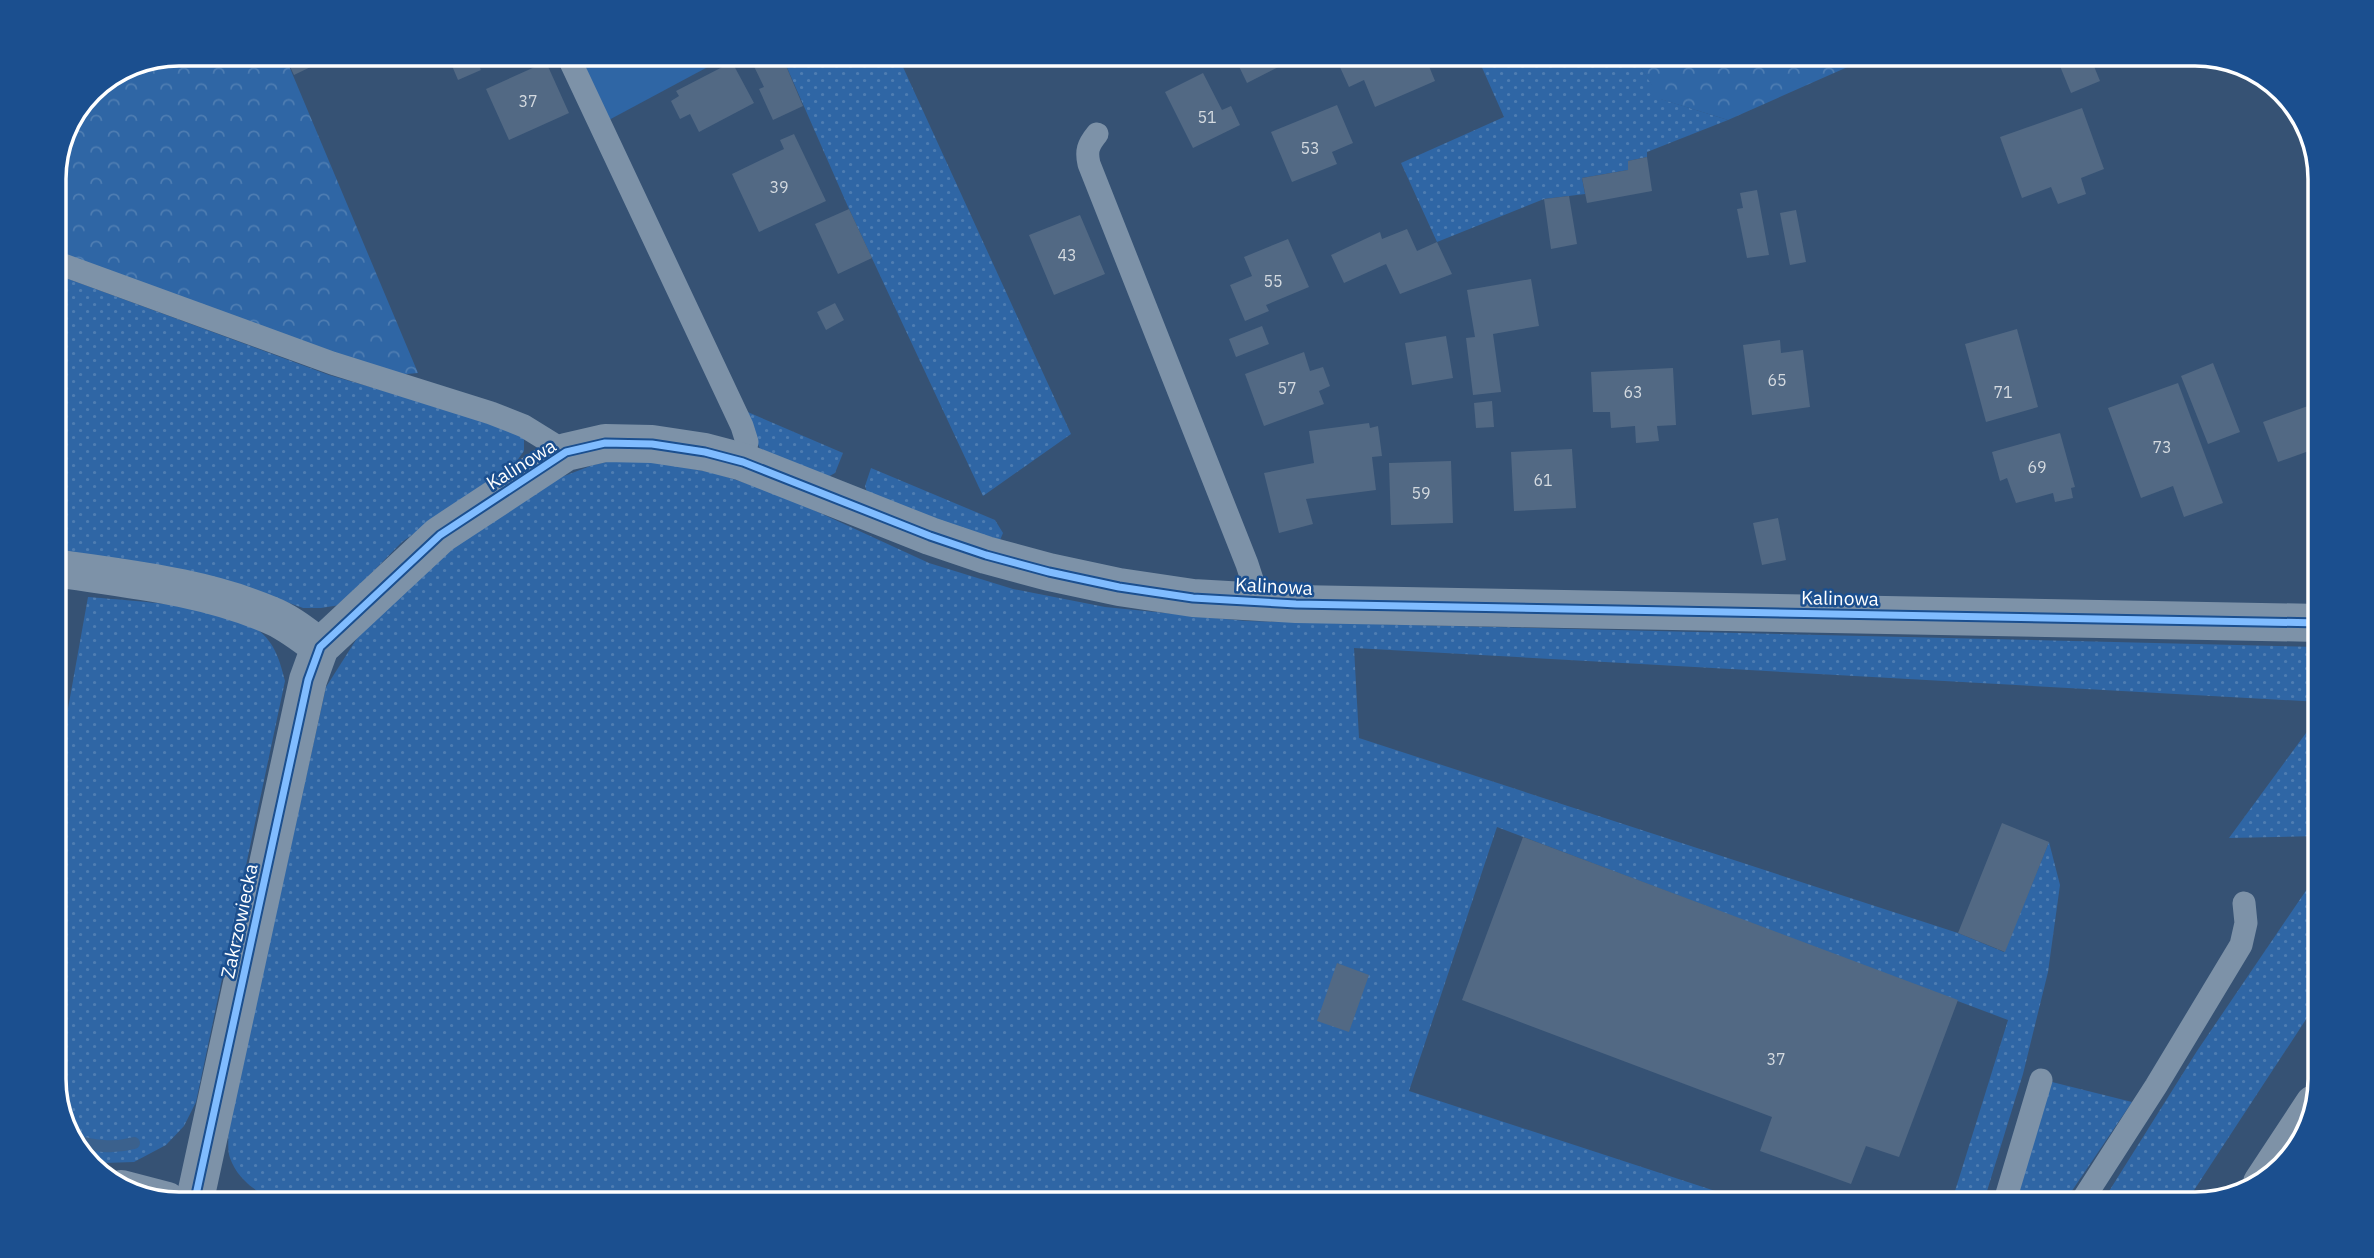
<svg xmlns="http://www.w3.org/2000/svg" width="2374" height="1258" font-family="'IBM Plex Sans',sans-serif">
	<defs>
		<pattern id="grass-dots" width="8" height="8" patternUnits="userSpaceOnUse" patternTransform="scale(1.75)"><rect width="8" height="8" fill="#2f66a5"/><path d="M2 2h.1M6 6h.1" fill="none" stroke="#4e7db2" stroke-width="1.8" stroke-linecap="round"/></pattern>
		<pattern id="forest-crowns" width="20" height="18" patternUnits="userSpaceOnUse" patternTransform="scale(1.75)"><rect width="20" height="18" fill="#2f66a5"/><path d="M2 6a3 3 0 1 1 6 0M12 15a3 3 0 1 1 6 0" fill="none" stroke="#4e7db2"/></pattern>
	</defs>
	<rect width="100%" height="100%" fill="#365274"/>
	<path fill="url(#grass-dots)" d="M781 54H897L1071 434 983 496 849 209Z
		M1476 54H1636L1639 64 1661 99 1728 120 1647 152V157L1628 161V170L1582 178 1585 194 1544 199 1437 242 1401 163 1504 117Z
		M55 274 329 375 509 427 524 439V451L516 462 402 542 340 605 321 608H303L259 592 55 556Z
		M743 410 843 453 835 473 826 478 761 451Z
		M616 460H643L715 473 781 495 929 563 1013 589 1105 607 1246 621 2320 647V702L1354 648 1359 738 1958 933 2004 952 2049 842 2060 885 2048 972 2023 1074 1983 1204H1951L2008 1020 1497 827 1409 1091 1755 1204H279C259 1193 238 1181 230 1158 227 1150 229 1138 228 1129L326 687 368 621 454 546 559 478 593 465Z
		M871 468 995 520 1003 533 1000 540 990 541 867 492 865 486Z
		M88 597C131 601 225 605 258 630 275 643 280 661 285 681L196 1102 184 1126 166 1145 134 1162 104 1163 89 1160 75 1148 55 1088V781Z
		M2320 714V836L2229 838Z
		M2320 870V998L2185 1204H2101L2197 1051Z
		M2052 1082 2132 1102 2063 1204H2011Z"/>
	<path fill="url(#forest-crowns)" d="M179 54H284L418 373 396 375 55 251 54 171 91 91 132 64Z
		M1636 54H1877L1728 120 1660 99 1639 64Z"/>
	<path fill="#2f66a5" d="M575 54H732L607 121Z"/>
	<g fill="none" stroke-linecap="round" stroke-linejoin="round">
		<path stroke="#3b618d" stroke-width="12" d="M72 1140C95 1146 112 1149 134 1143"/>
	</g>
	<path fill="#526984" d="M284 54H325L327 59 294 75Z
		M447 54H474L481 70 458 80Z
		M748 54H781L803 106 773 120 759 89 764 87Z
		M1233 54H1296L1298 57 1247 83Z
		M1334 54H1388L1393 67 1424 54 1435 81 1375 107 1364 80 1349 87Z
		M2055 54H2089L2100 81 2071 93Z
		M546 62 569 113 509 140 486 89Z
		M732 62 754 103 699 132 690 114 680 119 671 101 679 96 676 91Z
		M1203 73 1222 110 1231 106 1240 125 1193 148 1165 92Z
		M1337 105 1353 143 1332 152 1337 164 1292 182 1271 132Z
		M2082 108 2104 169 2081 178 2086 194 2058 204 2051 187 2022 198 2000 137Z
		M794 134 826 201 759 232 732 174 784 149 780 140Z
		M1647 157 1652 191 1587 203 1582 178 1628 170V161Z
		M1757 190 1769 255 1747 258 1737 209 1743 208 1740 193Z
		M1569 196 1577 244 1551 249 1544 199Z
		M849 209 872 258 838 274 815 224Z
		M1796 210 1806 262 1790 265 1780 213Z
		M1080 215 1105 274 1054 295 1029 235Z
		M1407 229 1417 251 1437 242 1452 274 1400 294 1386 264 1344 283 1331 255 1380 232 1382 239Z
		M1288 239 1309 287 1266 305 1269 311 1245 321 1230 285 1252 276 1244 257Z
		M1531 279 1539 326 1493 334 1501 392 1473 395 1466 338 1475 337 1467 290Z
		M835 303 844 320 826 330 817 312Z
		M1262 326 1269 344 1236 357 1229 339Z
		M2017 329 2038 407 1986 422 1965 344Z
		M1446 336 1453 378 1412 385 1405 343Z
		M1780 340 1781 353 1803 350 1810 407 1752 415 1743 345Z
		M1304 352 1310 371 1323 367 1330 386 1319 391 1324 404 1264 426 1245 374Z
		M2213 363 2240 432 2208 444 2181 376Z
		M1673 368 1676 425 1657 426 1659 441 1636 443 1635 426 1611 428 1610 412H1593L1591 372Z
		M2178 383 2223 503 2184 517 2173 486 2141 498 2108 408Z
		M1492 401 1494 427 1476 428 1474 403Z
		M2308 406 2320 438V447L2278 462 2263 422Z
		M1369 423 1370 428 1378 426 1382 456 1372 457 1376 490 1306 499 1313 524 1279 533 1264 473 1314 463 1309 431Z
		M2060 433 2075 487 2071 488 2073 498 2055 502 2053 493 2016 503 2007 478 2000 481 1992 452Z
		M1572 449 1576 508 1514 511 1511 452Z
		M1451 461 1453 523 1391 525 1389 463Z
		M1778 518 1786 560 1762 565 1753 523Z
		M2002 823 2049 842 2005 952 1958 933Z
		M1523 837 1958 1000 1899 1157 1866 1146 1851 1184 1760 1151 1772 1117 1462 1000Z
		M1337 963 1369 975 1349 1032 1317 1021Z"/>
	<g fill="none" stroke-linecap="round" stroke-linejoin="round">
		<path stroke="#7d92a8" stroke-width="23" d="M567 54 742 426 747 442 743 462
			M1097 134C1088 145 1086 151 1089 164L1247 564 1259 601
			M55 262 332 363 491 413 524 426 566 452
			M2004 1204 2041 1080
			M2080 1204 2156 1086 2241 945 2246 923 2244 903"/>
		<path stroke="#7d92a8" stroke-width="38" d="M55 568C127 579 202 586 270 615 288 622 305 636 320 647
			M194 1204 308 680 320 647 440 535 566 452 605 443 652 444 705 452 743 462 930 536 986 555 1049 572 1119 587 1193 598 1296 604 2320 623"/>
		<path stroke="#7d92a8" stroke-width="38" d="M121 1189 167 1201"/>
		<path stroke="#7e92a7" stroke-width="38" d="M2262 1183 2314 1104"/>
		<defs>
			<path id="cycleway" d="M194 1204 308 680 320 647 440 535 566 452 605 443 652 444 705 452 743 462 930 536 986 555 1049 572 1119 587 1193 598 1296 604 2320 623"/>
		</defs>
		<use href="#cycleway" stroke="#1b4f8f" stroke-width="11"/>
		<use href="#cycleway" stroke="#80bcff" stroke-width="7"/>
	</g>
	<g text-anchor="middle" stroke-width="5" stroke-linejoin="round" paint-order="stroke">
		<g font-size="16" fill="#d4dae0">
			<text x="528" y="107">37</text>
			<text x="1207" y="123">51</text>
			<text x="1310" y="154">53</text>
			<text x="779" y="193">39</text>
			<text x="1067" y="261">43</text>
			<text x="1273" y="287">55</text>
			<text x="1777" y="386">65</text>
			<text x="1287" y="394">57</text>
			<text x="1633" y="398">63</text>
			<text x="2003" y="398">71</text>
			<text x="2162" y="453">73</text>
			<text x="2037" y="473">69</text>
			<text x="1543" y="486">61</text>
			<text x="1421" y="499">59</text>
			<text x="1776" y="1065">37</text>
		</g>
		<g font-size="19" fill="#fff" stroke="#1b4f8f">
			<text transform="translate(521 464) rotate(-32)" y="7">Kalinowa</text>
			<text transform="translate(1274 586) rotate(3)" y="7">Kalinowa</text>
			<text transform="translate(1840 598) rotate(1)" y="7">Kalinowa</text>
			<text transform="translate(239 921) rotate(-78)" y="7">Zakrzowiecka</text>
		</g>
	</g>
	<path d="M0 0H2374V1258H0ZM179 66H2195A113 113 0 0 1 2308 179V1079A113 113 0 0 1 2195 1192H179A113 113 0 0 1 66 1079V179A113 113 0 0 1 179 66Z" fill="#1b4f8f" fill-rule="evenodd"/>
	<path fill="none" stroke="#fff" stroke-width="3.5" d="M179 66H2195A113 113 0 0 1 2308 179V1079A113 113 0 0 1 2195 1192H179A113 113 0 0 1 66 1079V179A113 113 0 0 1 179 66Z"/>
</svg>
